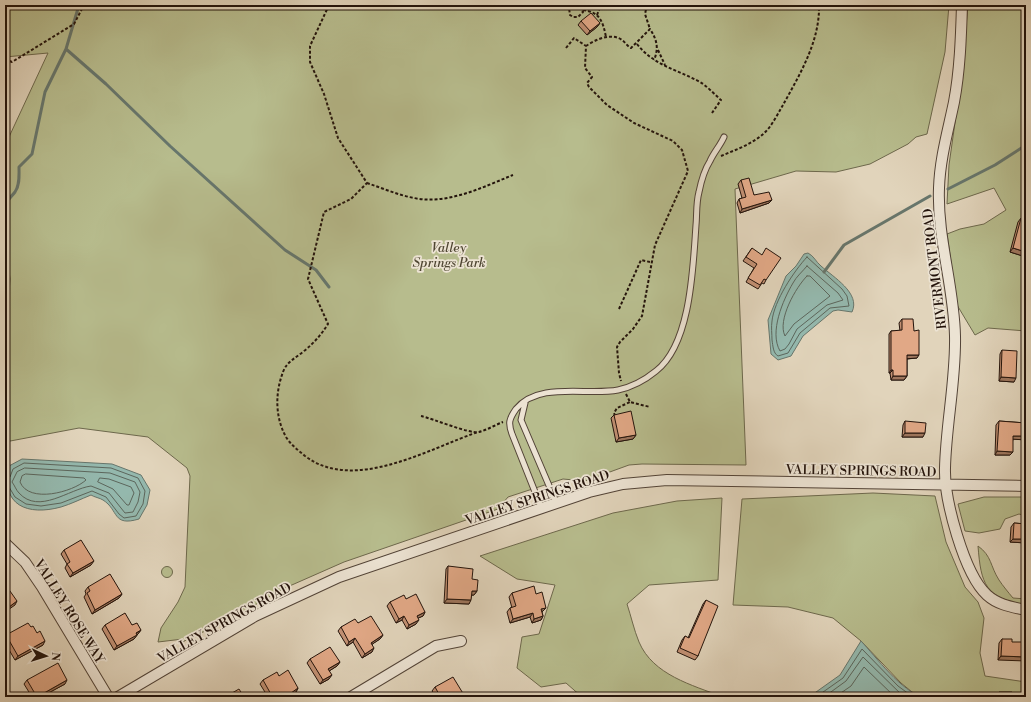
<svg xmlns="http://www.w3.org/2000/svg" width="1031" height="702" font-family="'Libre Bodoni',serif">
	<rect width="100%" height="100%" fill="#e1d4bb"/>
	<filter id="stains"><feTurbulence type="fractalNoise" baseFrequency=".005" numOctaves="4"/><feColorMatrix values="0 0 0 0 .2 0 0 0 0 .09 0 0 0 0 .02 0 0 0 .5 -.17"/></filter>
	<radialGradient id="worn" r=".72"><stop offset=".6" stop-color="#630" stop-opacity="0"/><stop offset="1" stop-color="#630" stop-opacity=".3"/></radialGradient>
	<path fill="#b7bc8d" stroke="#6d684c" d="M5 5H949L945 52 927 134 916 137 908 144 870 164 836 172 796 171 735 189 746 465 642 464 629 465 585 481 563 479 508 497 498 509 344 562 285 588 214 628 192 636 183 642V639L158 642 161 628 178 602 185 587 190 476 187 468 148 437 79 428 5 442V351L10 279 5 236V153L9 137 48 53 5 57Z
		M968 5H1026V331L988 328 975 335 957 305 947 234 960 229 984 224 1006 210 994 188 947 204 949 165 961 80Z
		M873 493 935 496 946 542 965 587 978 602 984 618 980 653 985 676 1026 682V697L917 696 901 683 861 641 833 618 788 607 733 605 742 499Z
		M984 497H1026V516L1019 514 1005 519 1000 529 979 533 965 531 958 504Z
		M722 498 718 580 649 585 627 604C631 616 634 630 639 642 653 675 692 685 723 697H582L566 683 541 687 517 668 522 637 539 634 555 585 517 579 480 556 613 513 677 501Z
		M978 546C992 556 990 566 999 580 1003 586 1008 592 1013 598L1026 599V605C985 598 981 584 978 546Z
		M161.5 572a5.5 5.5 0 1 1 11 0a5.5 5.5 0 1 1-11 0Z"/>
	<path fill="#94b8ad" stroke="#67766c" d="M808 253C814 256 816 262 821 266 833 277 861 293 852 312L838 310 833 311 803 336 791 356 778 360 771 354 768 320 786 276 796 266 804 254Z
		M22 459 112 464 141 475 150 490 147 505 139 519C112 527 119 510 103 500 100 498 94 497 91 495 81 499 71 504 61 507 28 516 0 506 9 466Z
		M861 641C876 657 902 692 923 697H809L840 675Z"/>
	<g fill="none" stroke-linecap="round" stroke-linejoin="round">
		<path stroke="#5c665c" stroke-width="1" d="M807 257 842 289 847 296 849 306 830 308 800 333 788 353 778 356C773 353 773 346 772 340 772 334 771 327 772 321 774 301 794 271 807 257Z
			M807 266 838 293 843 300 827 305 797 329 789 344 785 349 780 351C769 332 783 300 793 283 796 277 803 271 807 266Z
			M807 276H810L830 296 794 324 785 336C777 320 796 287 807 276Z
			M25 468 110 473 135 482 140 492 138 502 133 512 125 513 109 493 91 486C69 489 39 515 19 493 16 490 15 486 12 482L17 472Z
			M26 474 84 478 86 480C73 492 29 504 20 482L22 476Z
			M100 478 109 479 131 487 134 493 129 505H127L113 489 98 482Z
			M5 479 10 477 13 469 24 463 111 468 138 478 145 491 143 504 136 516 124 518 119 514 106 497 92 491 61 503 41 506 26 504 15 497 9 487 5 486
			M816 697 843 678 862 649 898 686 913 697
			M824 697 846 681 863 657 904 697
			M835 697 851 686 864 667 895 697"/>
		<path stroke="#67766c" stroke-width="3" d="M66 49 106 84 170 146 285 250 316 270 329 287
			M948 189 995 165 1026 145
			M5 205C8 199 11 197 15 192 20 185 19 175 19 167L32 154 45 92 66 49 79 5
			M824 272 844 245 930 196"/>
		<defs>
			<path id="service" d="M525 403 521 420 556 502
				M541 507 512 434C508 423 509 419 516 409 539 381 587 396 618 390 632 387 645 380 656 371 691 344 693 267 696 225 697 215 696 203 699 192 701 182 705 169 710 161 714 152 720 146 724 137"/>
			<path id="minor" d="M962 5C961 37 960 70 954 102 948 131 940 158 939 188 937 238 954 286 955 336 956 380 946 424 945 468 944 499 964 574 987 595 998 605 1012 607 1026 610
				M5 543 25 562 42 587 108 697
				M118 697 255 616 339 577 589 492 623 484 667 480 1026 486
				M351 697 436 646 461 641"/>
		</defs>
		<use href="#service" stroke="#524337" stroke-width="7"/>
		<use href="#minor" stroke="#524337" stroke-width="12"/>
		<path stroke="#23130b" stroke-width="2" stroke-dasharray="3 2" stroke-linecap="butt" d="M329 5 310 46V62L324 94 338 138 367 183 351 199 324 212 308 279 328 324C321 335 314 343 304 351 296 358 287 361 283 372 275 393 275 417 286 437 291 445 298 450 305 456 354 493 428 449 478 432
			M571 5 569 8 570 15 573 17H578L583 12 580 5
			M647 5 645 14 650 29
			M583 10C600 12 603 22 606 37
			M597 15 601 5
			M637 44C653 65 678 70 700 82 707 86 714 94 721 100L712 113
			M586 46C595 40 611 32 622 40 625 42 627 46 631 48L650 29C657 40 659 48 654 60
			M566 48 574 38 586 46 585 68 592 77 587 83 589 87 607 105 634 123 673 141 682 150 688 171 655 245 642 316 633 329 620 342 617 347 619 373 621 381
			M658 50 665 65
			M5 59 12 62 74 24 84 5
			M721 156C735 150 750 145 762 135 771 128 777 115 783 105 800 74 820 41 819 5
			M367 183C382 188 398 195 414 198 448 205 483 187 513 175
			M619 309 641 260 650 262
			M626 394 630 402 650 407
			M421 416C434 419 469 434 479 432 487 430 495 425 503 422
			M615 416 614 413 617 408 630 402"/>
		<use href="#service" stroke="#ece3d3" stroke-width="5"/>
		<use href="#minor" stroke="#ece3d3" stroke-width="10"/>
	</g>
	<path fill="#c29073" stroke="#23130b" d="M581 21 600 23 597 27 587 35 578 25Z
		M741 180 754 195 772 200 769 203 740 213 737 203 739 199 742 198 738 184Z
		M1021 218 1026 219V257L1010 252 1018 222Z
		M752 248 766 280 764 284 762 283 758 289 746 282 754 268 743 261Z
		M902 319 914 331 917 358 907 359V376L904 380H891L890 373H889V334L891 331H900L899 323Z
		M1002 350 1014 382 999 381 1000 354Z
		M614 415 636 435 633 439 616 442 611 418Z
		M905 421 923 437H902L903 425Z
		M999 421 1026 423V440L1013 439 1010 455H995L996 425Z
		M1014 523 1026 524V543L1010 542 1011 527Z
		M64 550 91 565 70 577 65 568 67 564 61 554Z
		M448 566 472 579 477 591 474 595H472L469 604 444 603 446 569Z
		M88 587 122 594 119 598 92 614 84 597 86 594 85 591Z
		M512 593 536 594 543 611 542 612 543 616 541 620 532 623 530 617 510 623 507 612 510 608H512L509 597Z
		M406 599 425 612 423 616 418 618 416 624 407 629 402 620 396 623 387 606 390 602Z
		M706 600 698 656 695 660 677 652 682 640 685 636 688 638 703 604Z
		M358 623 383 635 380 639 372 644V652L362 658 353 642 347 646 338 631 341 627Z
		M105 625H132L141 630 134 639 114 650 102 629Z
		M31 627 43 645 15 660 5 643V636L6 635Z
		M1002 639 1012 642 998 660 999 643Z
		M310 659 340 662 337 666 329 671V679L320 684 307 663Z
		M279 676 298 688 296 692 292 694 293 697H275V696L268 697 260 684 263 680Z
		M27 680 65 684 41 697H32L24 684Z
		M435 687 464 695 463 697H436L432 691Z
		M232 693 244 697H230Z"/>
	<path fill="#9e765e" stroke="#23130b" d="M600 23 597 27 587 35 590 31Z
		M772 200 769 203 740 213 742 209Z
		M1013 248 1026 252V257L1010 252Z
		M907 355H919L917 358 904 359Z
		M891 370H893L890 373H889Z
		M893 376H907L904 380H891Z
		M1001 377 1016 378 1014 382 999 381Z
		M905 433H925L923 437H902Z
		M636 435 633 439 616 442 619 438Z
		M1013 436H1026V440L1011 439Z
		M997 451 1013 452 1010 455H995Z
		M1013 539H1026V543L1010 542Z
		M94 561 91 565 70 577 73 573Z
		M472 591H477L474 595H469Z
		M122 594 119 598 92 614 95 610Z
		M447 599 471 600 469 604 444 603Z
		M17 601 15 605 5 612V610Z
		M546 608 543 611 538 613 541 609Z
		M425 612 423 616 414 620 417 616Z
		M533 613 530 617 510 623 513 619Z
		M404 616 402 620 396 623 399 619Z
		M543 616 541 620 532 623 534 619Z
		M419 620 416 624 407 629 409 625Z
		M141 630 134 639 114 650 117 646Z
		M383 635 380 639 368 647 371 643Z
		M355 638 353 642 347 646 349 642Z
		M45 641 43 645 15 660 18 656Z
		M374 648 372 652 362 658 365 654Z
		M1001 656 1026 657V661L998 660Z
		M340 662 337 666 326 673 328 669Z
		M332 675 329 679 320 684 323 680Z
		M67 680 65 684 41 697H37Z
		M298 688 296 692 288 696 291 693Z
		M277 693 275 696 271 697 272 696Z"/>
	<path fill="#e1a886" stroke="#23130b" d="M591 13 600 23 590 31 581 21Z
		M749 178 754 195 769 192 772 200 742 209 739 199 746 197 741 180Z
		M1021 218 1026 219V252L1013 248Z
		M752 248 762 255 766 248 781 258 766 280 764 279 760 285 748 278 757 264 746 257Z
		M902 319H913L914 331 919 330V355H907V376H893V370H891V331L902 330Z
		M1002 350 1017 351 1016 378 1001 377Z
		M631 411 636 435 619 438 614 415Z
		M905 421 926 423 925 433H905Z
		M999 421 1026 423V436H1013V452L997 451Z
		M1014 523 1026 524V539H1013Z
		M81 540 94 561 73 573 67 564 70 562 64 550Z
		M448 566 473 569 472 579 478 580 477 591H472L471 600 447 599Z
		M110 574 122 594 95 610 87 593 90 591 88 587Z
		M5 584 17 601 5 610Z
		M534 586 536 594 542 592 546 608 541 609 543 616 534 619 533 613 513 619 510 608 516 606 512 593Z
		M416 594 425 612 417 616 419 620 409 625 404 616 399 619 390 602 404 595 406 599Z
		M706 600 718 606 698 656 680 648 685 636 689 638Z
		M125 613 132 625 137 623 141 630 136 633 137 635 117 646 105 625Z
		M371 616 383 635 371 643 374 648 365 654 355 638 349 642 341 627 355 619 358 623Z
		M28 623 31 627 33 626 37 633 40 631 45 641 18 656 6 635Z
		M1002 639H1012V642H1026V657L1001 656Z
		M330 647 340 662 328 669 332 675 323 680 310 659Z
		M58 663 67 680 37 697 27 680Z
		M288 670 298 688 291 693 293 697H280L277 693 272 696 263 680 277 672 279 676Z
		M453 677 464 695 461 697H439L440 696 435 687Z
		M239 689 244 697H234L232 693Z
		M999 692H1012V697H999Z
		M199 695 200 697H194Z"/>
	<g text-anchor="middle" stroke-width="3.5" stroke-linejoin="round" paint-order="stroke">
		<g font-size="13" font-style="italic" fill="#4f4632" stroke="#ece3d3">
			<text x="449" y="252">Valley<tspan x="449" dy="15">Springs Park</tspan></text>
		</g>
		<g font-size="13" fill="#23130b" stroke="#ece3d3">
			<text transform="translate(934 269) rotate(-97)" y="5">RIVERMONT ROAD</text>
			<text transform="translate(861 470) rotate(1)" y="5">VALLEY SPRINGS ROAD</text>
			<text transform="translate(537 497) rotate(-18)" y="5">VALLEY SPRINGS ROAD</text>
			<text transform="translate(70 611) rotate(58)" y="5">VALLEY ROSE WAY</text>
			<text transform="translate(224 622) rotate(-29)" y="5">VALLEY SPRINGS ROAD</text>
		</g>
	</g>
	<rect width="1031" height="702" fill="none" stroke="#e1d4bb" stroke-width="20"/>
	<rect x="6" y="6" width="1019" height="690" fill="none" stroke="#23130b" stroke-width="2"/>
	<rect x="10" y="10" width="1011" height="682" fill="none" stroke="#23130b"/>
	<g transform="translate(46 656) rotate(94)" stroke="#ece3d3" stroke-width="3" paint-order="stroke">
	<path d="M0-3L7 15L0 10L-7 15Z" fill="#23130b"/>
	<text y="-6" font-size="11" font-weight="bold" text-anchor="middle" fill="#23130b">N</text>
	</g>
	<rect width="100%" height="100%" filter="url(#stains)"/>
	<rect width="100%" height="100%" fill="url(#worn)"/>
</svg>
